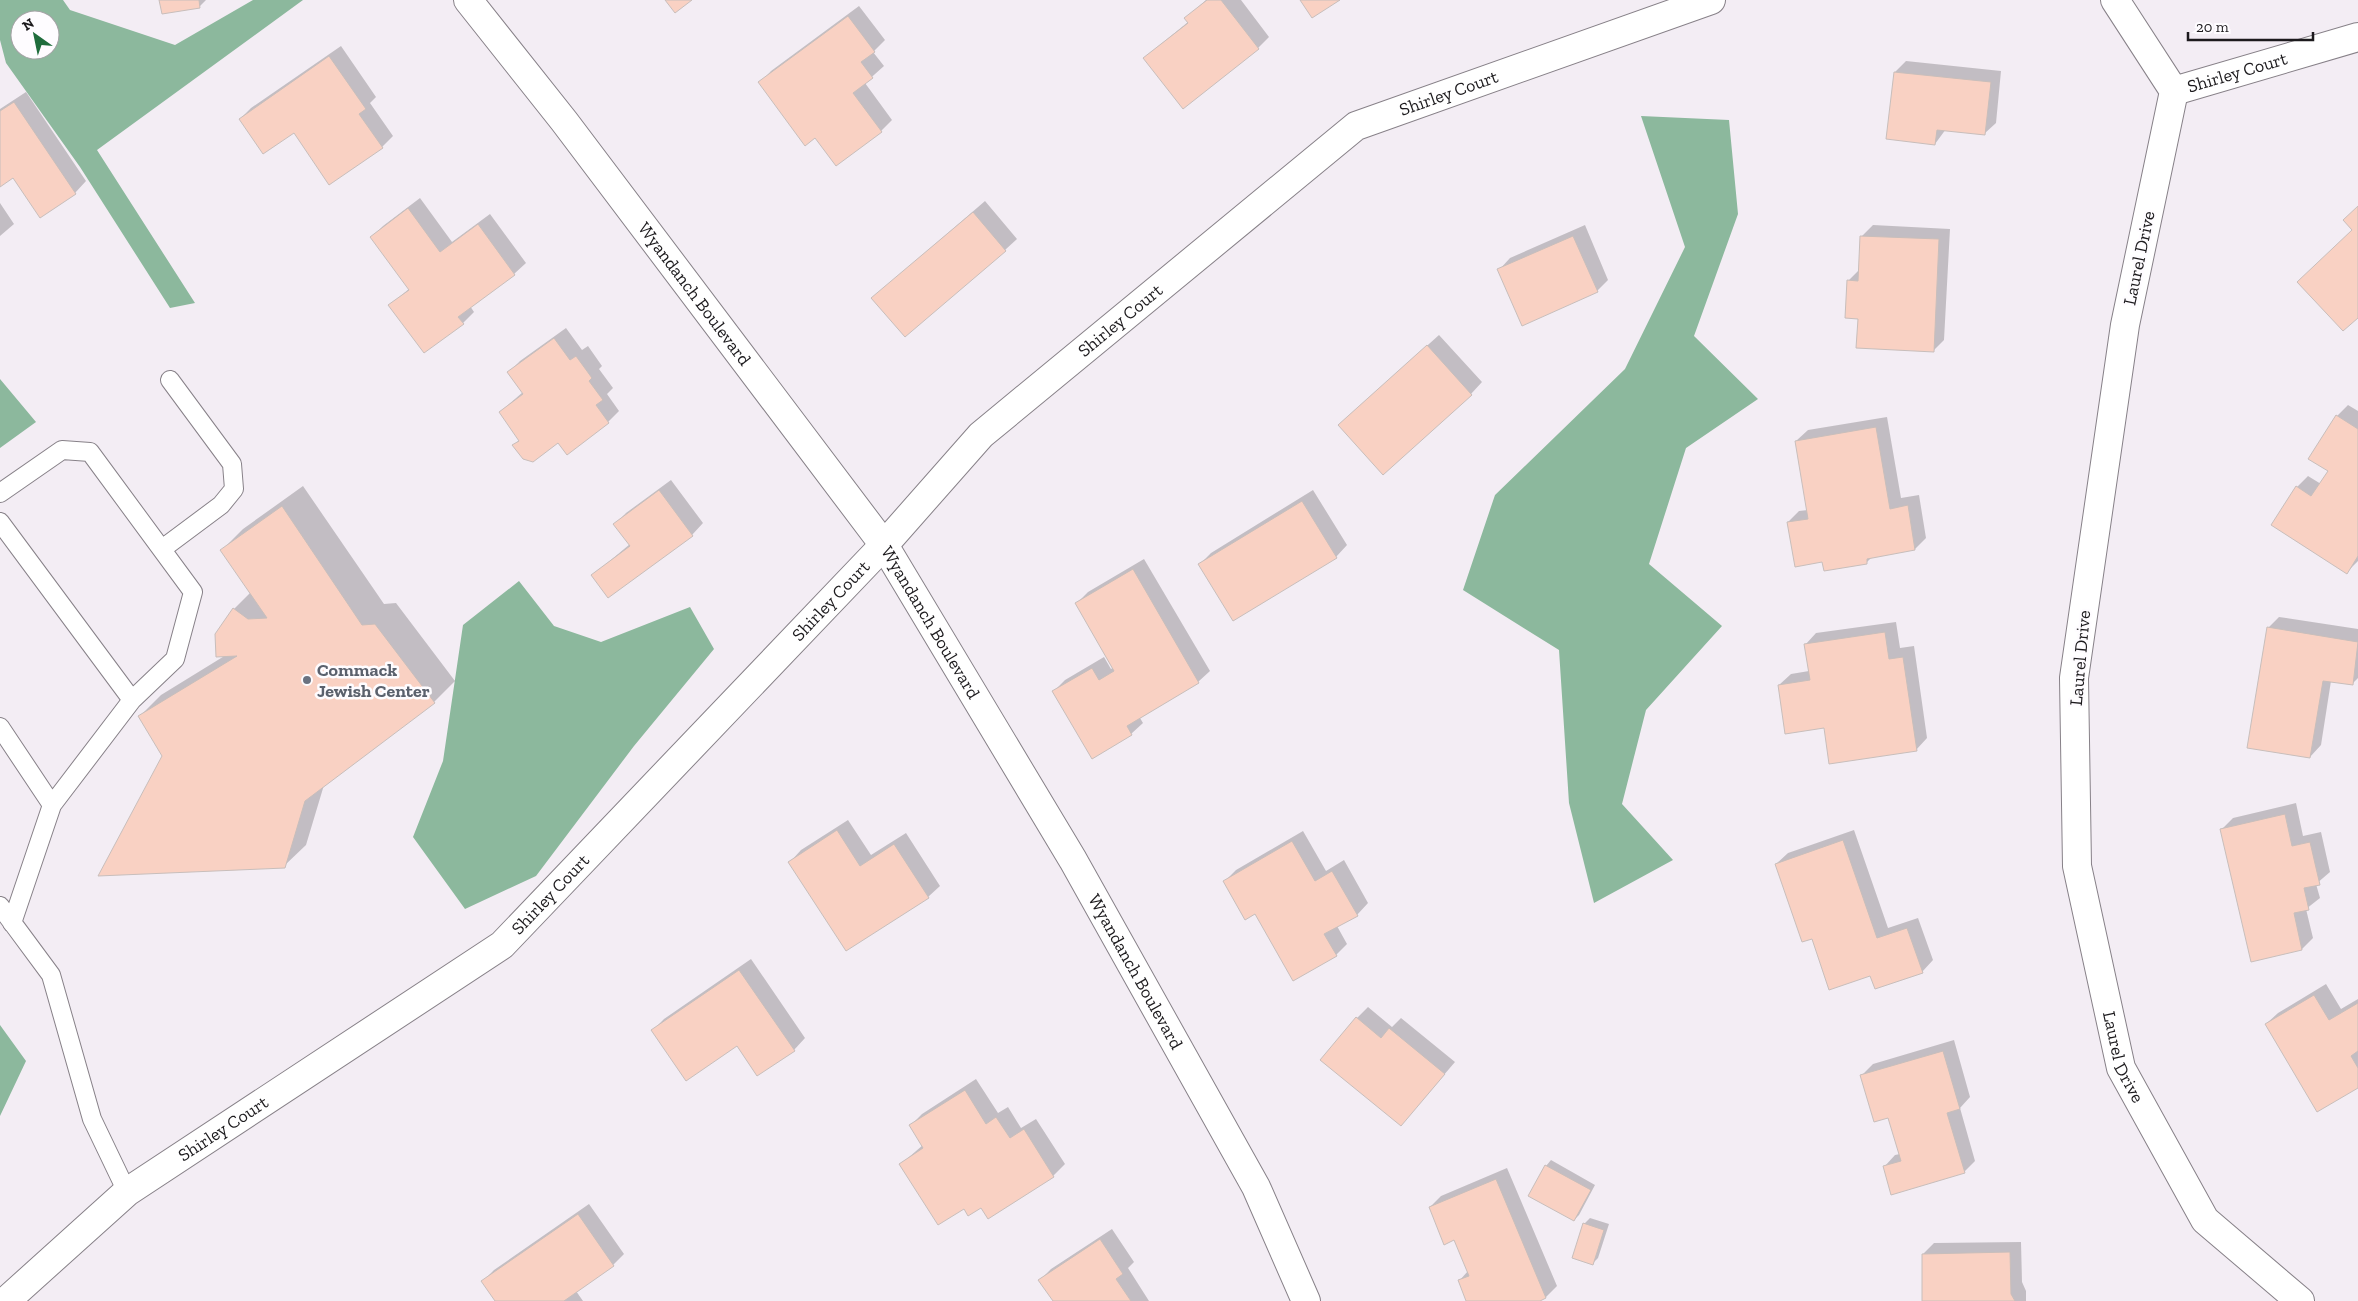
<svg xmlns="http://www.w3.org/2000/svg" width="2358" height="1301" font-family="'Zilla Slab',serif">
	<rect width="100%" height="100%" fill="#f3edf4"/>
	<path fill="#8cb89d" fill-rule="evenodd" d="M0 0H63L70 10 175 45 253 0H303L97 150 195 303 170 308 80 167 6 63 0 40ZM20 20H50V50H20Z
		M1641 116 1729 120 1738 214 1694 336 1758 399 1686 448 1649 564 1722 626 1646 710 1622 804 1673 860 1594 903 1569 803 1559 650 1463 590 1495 495 1625 369 1685 247Z
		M0 379 36 422 0 448Z
		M519 581 554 626 601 642 690 607 714 649 634 746 536 876 465 909 413 837 443 761 463 625Z
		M0 1025 26 1061 0 1116Z"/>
	<path fill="#0003" d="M161 0H206L199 7Z
		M1206 0H1241L1269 37 1258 48 1183 107 1144 58 1188 22 1186 18Z
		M859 6 885 40 873 52 884 66 865 83 892 120 881 131 815 137 760 83 771 71Z
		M341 46 376 97 370 103 393 136 382 147 240 119 251 108Z
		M1906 61 2001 71 1996 123 1984 134 1946 129 1935 144 1895 72Z
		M26 92 86 181 75 193 40 216 13 177 0 186V109Z
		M420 198 452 242 490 214 526 263 514 274 470 306 474 312 463 323 390 305 410 288 372 237 383 226Z
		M985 201 1017 239 1005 250 873 298Z
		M0 203 14 224 0 236Z
		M1585 225 1608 280 1597 291 1499 270 1510 258Z
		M1873 225 1950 229 1944 340 1933 351 1859 318 1849 280 1860 269 1862 236Z
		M566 328 582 350 588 346 602 366 599 369 613 388 607 394 619 411 608 422 558 441 514 445 520 439 500 412 523 392 509 372 520 361Z
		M1439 335 1482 382 1471 394 1351 414Z
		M2348 405 2358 411V561L2347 572 2297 487 2308 476 2321 484 2330 471 2337 416Z
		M1887 417 1901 498 1919 495 1926 538 1915 549 1873 556 1866 563 1823 561 1788 522 1799 511 1808 510 1796 441 1808 430Z
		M671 480 703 523 692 535 593 575 630 544 615 524 626 513Z
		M303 486 384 604 396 603 455 681 434 702 324 785 306 845 284 866 164 756 140 716 161 695 226 655 234 609 251 592 222 550 243 529Z
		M1313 490 1347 545 1336 557 1200 564 1211 553Z
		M1144 559 1210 671 1198 682 1140 718 1143 723 1131 734 1054 691 1065 680 1104 657 1111 669 1114 667 1076 604 1088 592Z
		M2279 617 2358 629V678L2352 684 2331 681 2321 745 2310 757 2268 628Z
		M1896 622 1900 648 1914 646 1927 738 1916 750 1825 727 1779 685 1791 674 1809 671 1805 645 1816 633Z
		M2296 803 2303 836 2321 832 2330 872 2316 884 2320 898 2306 909 2313 938 2302 949 2221 830 2233 818Z
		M848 820 871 855 906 833 940 886 928 897 847 949 790 862 801 850Z
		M1854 830 1888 928 1918 918 1933 960 1922 972 1871 974 1776 864 1788 853Z
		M1303 831 1326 871 1344 860 1368 903 1357 915 1337 926 1347 944 1336 955 1225 881 1236 870Z
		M751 959 805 1038 794 1050 738 1044 653 1030 664 1019Z
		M2326 984 2341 1009 2358 999V1087L2266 1024 2278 1013Z
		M1368 1007 1392 1027 1401 1018 1455 1062 1401 1125 1357 1018Z
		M1954 1040 1970 1097 1960 1108 1975 1161 1964 1172 1884 1167 1895 1155 1900 1154 1889 1116 1862 1075 1873 1064Z
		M976 1079 998 1113 1008 1107 1021 1128 1036 1119 1065 1164 1053 1176 988 1217 981 1206 964 1207 901 1164 923 1145 911 1125 922 1114Z
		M1551 1160 1595 1185 1579 1215 1574 1220 1546 1166Z
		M1507 1168 1557 1286 1546 1297 1537 1301H1468L1459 1281 1468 1271 1455 1239 1430 1207 1441 1196Z
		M589 1204 624 1254 613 1265 576 1291 583 1301H497L483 1281 494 1270Z
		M1590 1218 1609 1224 1598 1258 1593 1263 1584 1224Z
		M1112 1229 1134 1262 1128 1268 1149 1301H1054L1040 1280 1051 1269Z
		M2021 1242 2022 1282 2026 1291V1301H1924L1923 1254 1934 1243Z"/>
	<path fill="#f9d1c3" stroke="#c8bebb" d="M159 0H199L200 8 162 14Z
		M665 0H692L675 13Z
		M1207 0H1221L1259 49 1183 109 1143 58 1188 23 1184 18Z
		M1300 0H1340L1312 18Z
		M848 16 875 52 861 62 873 78 853 93 882 132 836 166 815 138 805 146 758 82Z
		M329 56 366 109 359 114 383 148 329 185 294 133 263 154 239 119Z
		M1894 72 1991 82 1985 135 1937 130 1935 145 1886 139Z
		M14 102 76 194 40 218 13 178 0 187V111Z
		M2358 206V318L2343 331 2297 282 2352 230 2343 220Z
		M408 208 440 252 478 224 515 275 458 317 464 324 424 353 388 305 409 290 370 237Z
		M973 212 1006 251 905 337 871 298Z
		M1573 236 1598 292 1522 326 1497 269Z
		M1860 236 1939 239 1934 352 1856 348 1858 319 1845 318 1847 280 1858 281Z
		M554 338 570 360 576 356 592 378 589 381 603 400 596 405 609 423 567 455 558 443 533 462 523 459 512 445 519 441 499 412 523 394 507 372Z
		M1427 345 1472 395 1383 475 1338 425Z
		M2336 415 2358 429V556L2347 574 2271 525 2296 486 2311 496 2328 471 2308 459Z
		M1876 427 1890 509 1908 505 1915 550 1867 559V564L1824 571 1822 562 1795 567 1787 522 1808 519 1795 441Z
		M659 490 693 536 608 598 591 575 630 546 613 524Z
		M1302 501 1337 558 1233 621 1198 564Z
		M282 506 362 625 375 624 435 703 305 801 285 868 98 876 162 756 138 716 237 656 216 657 215 634 233 608 248 619 267 618 220 550Z
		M1133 569 1199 683 1127 726 1132 735 1092 759 1052 691 1092 668 1099 680 1114 671 1075 603Z
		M2267 627 2358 642 2353 685 2323 681 2310 758 2247 748Z
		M1885 632 1889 659 1903 657 1917 751 1829 764 1824 728 1785 734 1778 685 1810 680 1804 644Z
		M2285 814 2292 846 2310 842 2320 885 2304 888 2309 910 2294 913 2302 950 2251 962 2220 829Z
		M837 830 860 866 894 844 929 898 846 951 788 862Z
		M1843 840 1877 938 1907 928 1923 973 1875 989 1870 976 1829 990 1812 939 1802 942 1775 864Z
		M1292 841 1315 881 1332 871 1358 916 1324 934 1337 956 1293 981 1255 914 1245 920 1223 881Z
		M739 970 795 1051 757 1076 737 1046 686 1081 651 1030Z
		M2314 995 2329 1020 2358 1003V1051L2351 1056 2358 1068V1088L2317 1112 2265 1024Z
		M1356 1017 1381 1038 1389 1028 1445 1074 1401 1126 1320 1060Z
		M1943 1051 1960 1109 1947 1113 1965 1173 1891 1195 1883 1166 1901 1161 1888 1118 1874 1122 1860 1075Z
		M965 1090 986 1124 996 1117 1010 1138 1024 1129 1054 1177 988 1219 981 1208 968 1216 964 1209 938 1225 899 1164 923 1148 909 1125Z
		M1545 1165 1591 1190 1574 1221 1528 1196Z
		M1496 1179 1546 1298 1540 1301H1466L1458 1280 1469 1276 1454 1240 1444 1245 1429 1207Z
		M578 1214 614 1266 564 1301H495L481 1281Z
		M1583 1223 1604 1230 1593 1265 1572 1258Z
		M1100 1239 1123 1274 1116 1279 1131 1301H1053L1038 1280Z
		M2010 1252 2011 1294 2015 1301H1922V1254Z"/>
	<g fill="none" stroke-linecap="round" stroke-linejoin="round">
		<defs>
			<path id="service" d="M0 493 62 450 90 452 193 592 175 659 132 700 0 522
				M162 549 221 505 234 489 232 464 170 380
				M0 727 52 805 12 923
				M52 805 132 700
				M0 906 51 975 92 1119 127 1192"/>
			<g id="minor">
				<path id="s1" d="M468 0 564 121 884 545 1073 860 1256 1187 1306 1301"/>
				<path id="s2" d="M2115 0 2174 91 2125 325 2074 678 2077 866 2121 1068 2205 1220 2300 1301"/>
				<path id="s3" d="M2174 91 2358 37"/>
				<path id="s4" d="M6 1301 127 1192 502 945 884 545 981 435 1356 126 1711 0"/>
			</g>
		</defs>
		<use href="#service" stroke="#878188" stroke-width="20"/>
		<use href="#minor" stroke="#878188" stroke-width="30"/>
		<use href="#service" stroke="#fff" stroke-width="18"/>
		<use href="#minor" stroke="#fff" stroke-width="28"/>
	</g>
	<circle fill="#6b7280" stroke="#fefcff" stroke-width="2" cx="307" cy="680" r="5"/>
	<g text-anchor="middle" stroke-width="5" stroke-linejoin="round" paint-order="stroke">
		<g font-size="18" fill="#1c1a1d" stroke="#fefcff">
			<text dy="6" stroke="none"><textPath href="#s3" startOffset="66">Shirley Court</textPath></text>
			<text dy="6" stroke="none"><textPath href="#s4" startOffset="1896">Shirley Court</textPath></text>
			<text transform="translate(2139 258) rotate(-78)" y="6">Laurel Drive</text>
			<text dy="6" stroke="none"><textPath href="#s1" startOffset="371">Wyandanch Boulevard</textPath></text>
			<text dy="6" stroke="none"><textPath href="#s4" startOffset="1492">Shirley Court</textPath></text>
			<text dy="6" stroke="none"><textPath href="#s4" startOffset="1088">Shirley Court</textPath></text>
			<text dy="6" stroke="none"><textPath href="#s1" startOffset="776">Wyandanch Boulevard</textPath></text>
			<text transform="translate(2080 658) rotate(-85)" y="6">Laurel Drive</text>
			<text dy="6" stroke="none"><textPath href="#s4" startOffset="682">Shirley Court</textPath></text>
			<text dy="6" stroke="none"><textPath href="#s1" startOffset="1181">Wyandanch Boulevard</textPath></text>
			<text dy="6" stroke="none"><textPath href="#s2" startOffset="1089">Laurel Drive</textPath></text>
			<text dy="6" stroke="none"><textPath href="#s4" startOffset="278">Shirley Court</textPath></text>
		</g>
		<g font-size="18" font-weight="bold" fill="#5b616d" stroke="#fefcff" text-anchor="start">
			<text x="317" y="676">Commack<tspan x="317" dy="21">Jewish Center</tspan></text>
		</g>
	</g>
	<g transform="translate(35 35) rotate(327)"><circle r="24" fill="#fefcff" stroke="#a4a2a5"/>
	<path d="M0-4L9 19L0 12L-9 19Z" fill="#1f6c3c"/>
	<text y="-8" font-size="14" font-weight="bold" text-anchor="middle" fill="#1c1a1d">N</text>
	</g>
	<path d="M2188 32v8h125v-8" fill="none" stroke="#1c1a1d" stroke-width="2.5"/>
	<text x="2196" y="32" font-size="15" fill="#1c1a1d" stroke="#fefcff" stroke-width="4" paint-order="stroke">20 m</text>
</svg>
